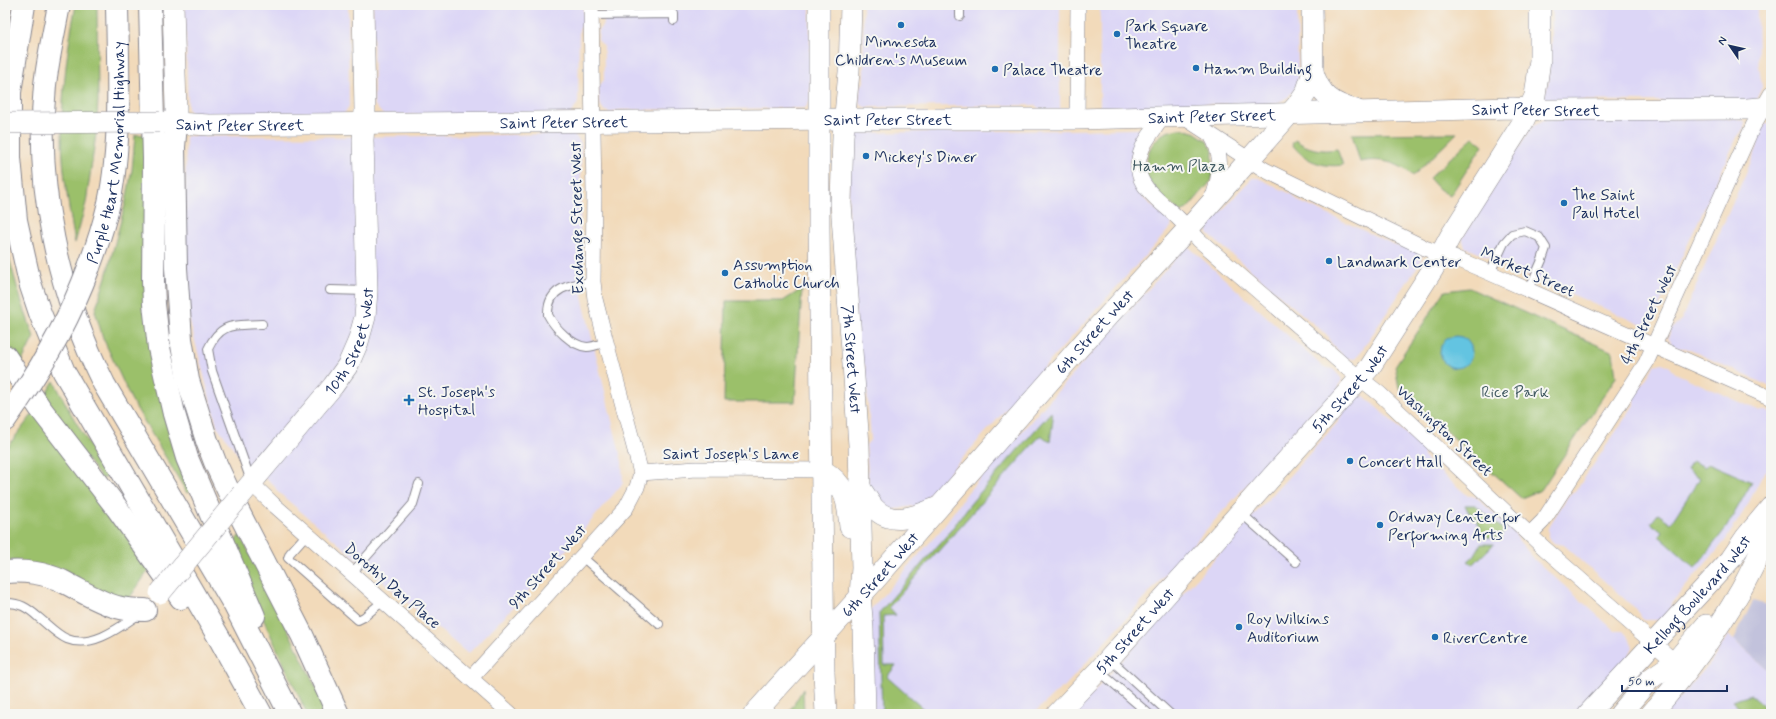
<svg xmlns="http://www.w3.org/2000/svg" width="1776" height="719" font-family="Mynerve,sans-serif">
	<rect width="100%" height="100%" fill="#f6f6f2"/>
	<filter id="ink" filterUnits="userSpaceOnUse"><feTurbulence type="fractalNoise" baseFrequency=".025" numOctaves="2"/><feDisplacementMap in="SourceGraphic" scale="8" xChannelSelector="R" yChannelSelector="G"/><feConvolveMatrix kernelMatrix="1 2 1 2 8 2 1 2 1" color-interpolation-filters="sRGB"/></filter>
	<filter id="wash" filterUnits="userSpaceOnUse"><feTurbulence type="fractalNoise" baseFrequency=".012" numOctaves="4" result="noise"/><feDisplacementMap in="SourceGraphic" scale="16" xChannelSelector="R" yChannelSelector="G"/><feGaussianBlur stdDeviation="0.9" result="paint"/><feColorMatrix in="noise" values="0 0 0 0 0 0 0 0 0 0 0 0 0 0 0 0 0 1.4 0 .05"/><feComposite in="paint" operator="in"/></filter>
	<g filter="url(#wash)">
		<rect width="100%" height="100%" fill="#f2daba"/>
		<path fill="#dcd6f6" d="M185 5H348L349 106 344 114 338 117 192 114 188 110Z
			M373 5H583V23L579 30 578 103 570 114 383 115 374 104Z
			M678 5H810V101L805 108 619 110 611 113 604 110 599 103V86L604 80V46L598 40 599 30 604 23 603 7Z
			M863 5H1060V110H1041L1035 105 864 107 859 102 860 88 864 82Z
			M1100 5H1297L1298 78 1296 87 1288 97 1276 104H1194L1190 108 1100 110Z
			M1552 5H1757L1758 59 1762 87 1755 102 1543 100 1549 80V55L1552 47Z
			M1736 118 1745 122 1743 130 1737 137 1652 322 1644 326 1465 247 1462 238 1532 127 1544 120Z
			M1765 123H1771V387L1686 348H1678L1672 345 1668 338 1671 329 1681 320 1757 148 1759 135Z
			M1139 129 1142 131V134L1133 149 1130 161V168L1133 183 1142 197 1172 223 1171 227 920 505 890 510 869 488 866 445 871 439 865 366 859 359 848 220 850 141 855 133Z
			M574 134 581 143 580 259 582 297 622 462 623 483 552 567 468 654 278 492 273 484 245 464 217 426 189 318 185 239 186 136 358 137Z
			M1252 178H1258L1293 195 1298 201 1402 248 1409 246 1418 250 1422 255 1421 261 1356 359 1345 358 1330 342 1329 337 1208 234V226Z
			M1185 248H1190L1323 367 1333 369 1342 379 1336 394 1318 406 1064 687 1060 689 1033 714H871L870 610 941 530 967 493Z
			M1662 363 1670 366 1675 373 1760 411H1767L1771 414V462L1769 468 1763 474 1747 506 1725 541 1673 601 1667 615 1663 620H1644L1640 616 1638 611 1564 545 1554 543 1548 537V528L1568 496 1575 492 1634 405V397L1655 365Z
			M1364 396 1423 449V457L1468 496H1475L1514 532 1519 541 1535 560 1615 631H1623L1629 638 1633 647 1629 656 1575 714H1074L1338 422 1343 412 1356 397Z
			M1728 635 1771 673V714H1665L1712 661Z"/>
		<path fill="#c2c2dc" d="M1753 601 1771 606V673L1734 640Z"/>
		<path fill="#9bc06a" stroke="#5b7864" d="M76 5H97L98 100 96 134 86 203 75 243C69 208 62 171 62 135 62 91 67 48 76 5Z
			M1182 129 1194 132 1206 140 1213 150 1212 180 1187 209 1180 212C1158 192 1135 179 1151 147 1158 134 1168 130 1182 129Z
			M1457 133 1413 176C1399 162 1379 158 1360 162L1352 134Z
			M147 134 149 280 194 489 187 493 131 399 103 338 95 311 106 277 126 201 132 170 135 135Z
			M1473 137 1483 145 1450 196 1439 189 1429 178Z
			M1295 140C1308 149 1321 152 1337 149L1343 165C1323 168 1304 161 1292 144Z
			M5 236C11 271 22 304 34 337L19 367 5 346Z
			M1469 288 1613 352 1616 377 1541 490 1521 498 1399 388 1395 366 1445 291Z
			M802 289 795 402H724L726 301H783Z
			M54 381 70 412 108 476 102 479 42 400Z
			M35 411 153 564 126 603 5 566V450Z
			M1051 412 1053 419 1050 442 1041 435 889 607 896 615 883 616 884 665H896L887 677 929 714H882L879 613 948 534 971 503Z
			M1692 461 1705 467 1708 463 1752 482 1726 528 1695 568 1659 536 1662 532 1651 523 1658 514 1671 523 1700 478 1687 469Z
			M1465 505H1475L1505 531 1499 538 1482 537 1480 527 1474 514 1469 513Z
			M240 535 265 583 329 714H307L230 547Z
			M1481 544H1494L1473 565 1468 561 1474 556Z
			M803 689 804 714H788Z
			M1751 695 1771 712V714H1746L1732 701Z"/>
		<path fill="#63c4e1" stroke="#3f7aa0" d="M1440 352a16 16 0 1 1 32 0a16 16 0 1 1-32 0Z"/>
	</g>
	<g filter="url(#ink)">
		<g fill="none" stroke-linecap="round" stroke-linejoin="round">
			<defs>
				<path id="lane" d="M960 5V16
					M591 15 674 14V21
					M1490 273 1504 243 1512 234 1525 231 1539 237 1546 248 1542 260 1529 290
					M593 282C571 284 547 287 548 315 555 328 572 346 587 347 593 347 600 344 606 342
					M330 290 367 291
					M251 481 212 371 208 349C221 321 235 326 262 324
					M1241 513 1296 562
					M307 534 290 553 288 558 358 620 364 617 383 601
					M581 556 659 624
					M352 573 413 504 419 484
					M5 603C19 602 28 608 38 617 47 624 57 635 67 639 91 649 119 628 138 615
					M1110 659 1170 714
					M1099 671 1149 714"/>
				<path id="street" d="M1162 118C1156 128 1146 138 1142 149 1128 183 1157 198 1177 217 1185 225 1192 232 1199 240L1347 368 1380 394 1543 547 1675 662
					M1185 118 1265 170 1425 248 1457 259 1490 273 1771 398
					M1077 119 1078 5
					M1211 135C1224 156 1220 176 1213 197
					M641 473 696 469 822 470
					M251 483 273 504 511 714
					M1530 534 1543 521 1646 363 1753 126 1771 94
					M471 678 626 508 637 487 641 473 606 342 595 299 593 282 594 195 591 5"/>
				<g id="secondary">
					<path d="M173 5 176 108V124"/>
					<path d="M819 5V225L824 672 826 714"/>
					<path id="s1" d="M851 5 849 72 843 136 841 203 859 445 862 568 860 596 863 629 865 714"/>
					<path d="M1313 72C1320 95 1332 104 1356 110"/>
					<path id="s2" d="M160 122 209 125 845 119H1077L1513 108 1546 110 1747 109 1771 107"/>
					<path d="M822 470C847 484 847 501 850 527"/>
					<path d="M861 489C865 495 869 502 874 508 892 527 916 516 936 508"/>
					<path id="s3" d="M242 494 333 386 348 365 358 342 365 317 367 291 363 140 365 110 363 5"/>
					<path id="s4" d="M754 714 875 580 1085 341 1196 220 1299 103 1306 93 1313 72 1312 5"/>
					<path id="s5" d="M1057 714 1099 670 1370 367 1433 269 1450 237 1523 122 1535 96 1540 60V5"/>
					<path id="s6" d="M1588 714 1731 559 1746 537 1771 507"/>
					<path d="M1620 714 1650 679 1675 662 1706 625"/>
					<path d="M1651 714C1686 675 1715 635 1741 590 1752 569 1763 549 1771 526"/>
				</g>
				<g id="highway">
					<path d="M24 5 10 92V158L16 220 23 252 30 283 40 313 64 372 221 641 261 714"/>
					<path d="M59 5C54 32 48 58 45 85 35 188 58 292 104 384L235 606 290 714"/>
					<path d="M150 5 154 159 153 281 154 304 159 348 174 414 187 458 254 616"/>
					<path d="M176 124 174 147 176 268 181 339 188 380 207 441 215 462 234 503 302 635 338 714"/>
					<path id="s7" d="M89 267C97 246 104 224 109 203 122 142 118 67 117 5"/>
					<path d="M5 356 40 408 117 508 181 598"/>
					<path d="M5 420 18 401"/>
					<path d="M5 572C23 570 45 573 62 581 80 590 98 602 117 607 126 610 136 610 145 610"/>
				</g>
			</defs>
			<use href="#lane" stroke="#86848c" stroke-width="10"/>
			<use href="#street" stroke="#86848c" stroke-width="16"/>
			<use href="#secondary" stroke="#86848c" stroke-width="22"/>
			<use href="#highway" stroke="#86848c" stroke-width="24"/>
			<use href="#lane" stroke="#fff" stroke-width="8"/>
			<use href="#street" stroke="#fff" stroke-width="15"/>
			<use href="#secondary" stroke="#fff" stroke-width="21"/>
			<use href="#highway" stroke="#fff" stroke-width="22"/>
			<defs>
				<path id="secondary-bridge" d="M5 123 160 122
					M160 593 242 494"/>
				<path id="highway-bridge" d="M18 401C47 359 71 315 89 267"/>
			</defs>
			<use href="#secondary-bridge" stroke="#86848c" stroke-width="22" stroke-linecap="butt"/>
			<use href="#highway-bridge" stroke="#86848c" stroke-width="24" stroke-linecap="butt"/>
			<use href="#secondary-bridge" stroke="#fff" stroke-width="21"/>
			<use href="#highway-bridge" stroke="#fff" stroke-width="22"/>
		</g>
	</g>
	<g fill="#1f6fb2" stroke="#f6f6f2" stroke-width="1.5">
		<circle cx="901" cy="25" r="4"/>
		<circle cx="1117" cy="34" r="4"/>
		<circle cx="1196" cy="68" r="4"/>
		<circle cx="995" cy="69" r="4"/>
		<circle cx="866" cy="156" r="4"/>
		<circle cx="1564" cy="203" r="4"/>
		<circle cx="1329" cy="261" r="4"/>
		<circle cx="725" cy="273" r="4"/>
		<path d="M407 394h4v4h4v4h-4v4h-4v-4h-4v-4h4z"/>
		<circle cx="1350" cy="461" r="4"/>
		<circle cx="1380" cy="525" r="4"/>
		<circle cx="1239" cy="627" r="4"/>
		<circle cx="1435" cy="637" r="4"/>
	</g>
	<g text-anchor="middle" stroke-width="4" stroke-linejoin="round" paint-order="stroke">
		<g font-size="16" fill="#1b2f5e" stroke="#f6f6f2" text-anchor="start">
			<text x="1125" y="31">Park Square<tspan x="1125" dy="18">Theatre</tspan></text>
			<text x="901" y="47" text-anchor="middle">Minnesota<tspan x="901" dy="18">Children's Museum</tspan></text>
			<text x="1204" y="74">Hamm Building</text>
			<text x="1003" y="75">Palace Theatre</text>
			<text x="874" y="162">Mickey's Diner</text>
			<text x="1572" y="200">The Saint<tspan x="1572" dy="18">Paul Hotel</tspan></text>
			<text x="1337" y="267">Landmark Center</text>
			<text x="733" y="270">Assumption<tspan x="733" dy="18">Catholic Church</tspan></text>
			<text x="418" y="397">St. Joseph's<tspan x="418" dy="18">Hospital</tspan></text>
			<text x="1358" y="467">Concert Hall</text>
			<text x="1388" y="522">Ordway Center for<tspan x="1388" dy="18">Performing Arts</tspan></text>
			<text x="1247" y="624">Roy Wilkins<tspan x="1247" dy="18">Auditorium</tspan></text>
			<text x="1443" y="643">RiverCentre</text>
		</g>
		<g font-size="16" fill="#1b2f5e" stroke="#f6f6f2">
			<text dy="6" stroke="none"><textPath href="#s2" startOffset="1376">Saint Peter Street</textPath></text>
			<text dy="6" stroke="none"><textPath href="#s2" startOffset="1052">Saint Peter Street</textPath></text>
			<text dy="6" stroke="none"><textPath href="#s2" startOffset="728">Saint Peter Street</textPath></text>
			<text dy="6" stroke="none"><textPath href="#s2" startOffset="404">Saint Peter Street</textPath></text>
			<text dy="6" stroke="none"><textPath href="#s2" startOffset="80">Saint Peter Street</textPath></text>
			<text dy="6" stroke="none"><textPath href="#s7" startOffset="117">Purple Heart Memorial Highway</textPath></text>
			<text transform="translate(576 218) rotate(-91)" y="6">Exchange Street West</text>
			<text transform="translate(1528 271) rotate(24)" y="6">Market Street</text>
			<text transform="translate(1648 314) rotate(-64)" y="6">4th Street West</text>
			<text dy="6" stroke="none"><textPath href="#s4" startOffset="512">6th Street West</textPath></text>
			<text dy="6" stroke="none"><textPath href="#s3" startOffset="190">10th Street West</textPath></text>
			<text dy="6" stroke="none"><textPath href="#s1" startOffset="355">7th Street West</textPath></text>
			<text dy="6" stroke="none"><textPath href="#s5" startOffset="438">5th Street West</textPath></text>
			<text transform="translate(1445 430) rotate(43)" y="6">Washington Street</text>
			<text x="731" y="459">Saint Joseph's Lane</text>
			<text transform="translate(547 566) rotate(-48)" y="6">9th Street West</text>
			<text dy="6" stroke="none"><textPath href="#s4" startOffset="188">6th Street West</textPath></text>
			<text transform="translate(393 585) rotate(41)" y="6">Dorothy Day Place</text>
			<text dy="6" stroke="none"><textPath href="#s6" startOffset="162">Kellogg Boulevard West</textPath></text>
			<text dy="6" stroke="none"><textPath href="#s5" startOffset="114">5th Street West</textPath></text>
		</g>
		<g font-size="16" fill="#415a62" stroke="#f6f6f2">
			<text x="1179" y="171">Hamm Plaza</text>
			<text x="1515" y="397">Rice Park</text>
		</g>
	</g>
	<rect width="1776" height="719" fill="none" stroke="#f6f6f2" stroke-width="20"/>
	<g transform="translate(1730 46) rotate(304)" stroke="#f6f6f2" stroke-width="3" paint-order="stroke">
	<path d="M0-3L7 15L0 10L-7 15Z" fill="#1b2f5e"/>
	<text y="-6" font-size="11" font-weight="bold" text-anchor="middle" fill="#1b2f5e">N</text>
	</g>
	<path d="M1622 685v6h105v-6" fill="none" stroke="#1b2f5e" stroke-width="2"/>
	<text x="1628" y="685" font-size="12" fill="#1b2f5e" stroke="#f6f6f2" stroke-width="3" paint-order="stroke">50 m</text>
</svg>
